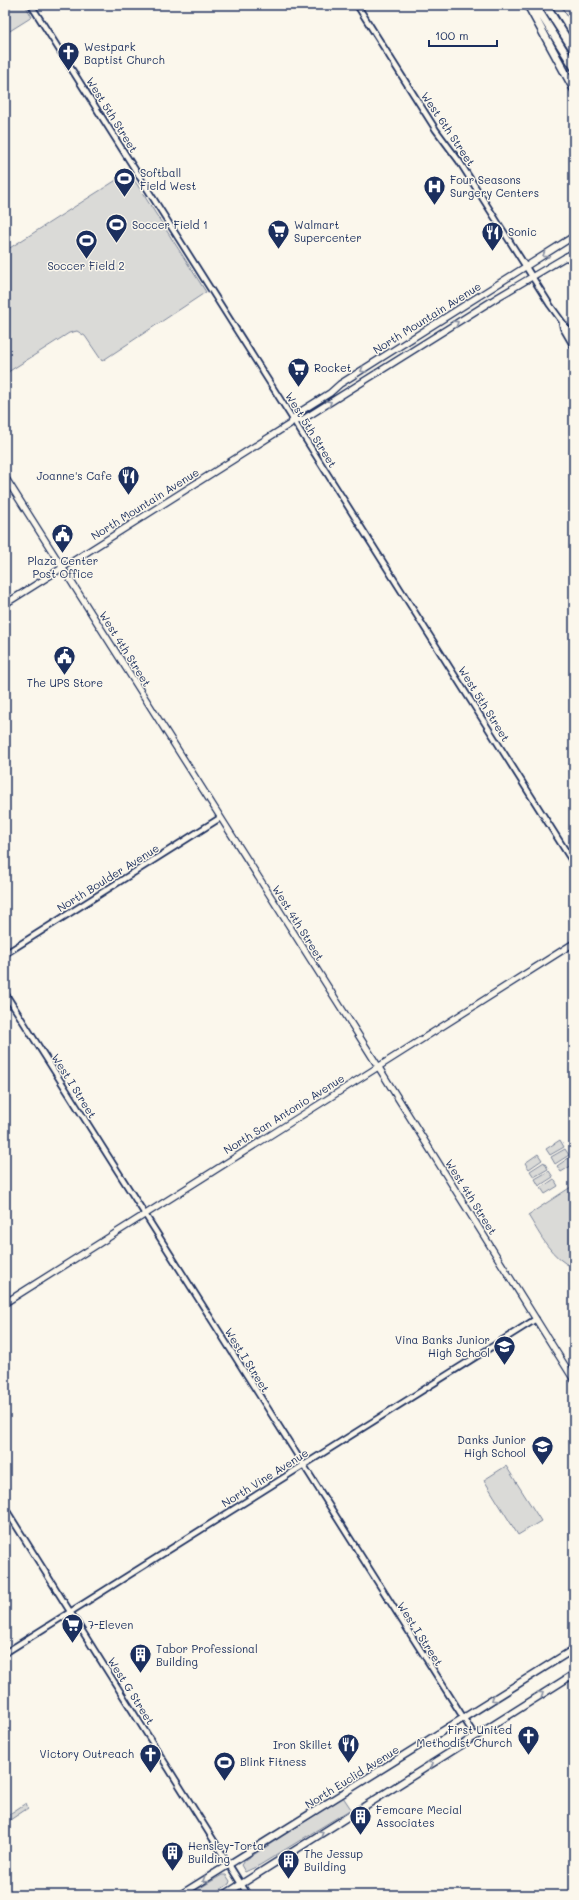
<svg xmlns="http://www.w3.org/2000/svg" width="579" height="1900" font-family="Mali,sans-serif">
	<rect width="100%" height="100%" fill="#fbf7ec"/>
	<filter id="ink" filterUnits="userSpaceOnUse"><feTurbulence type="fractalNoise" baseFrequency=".025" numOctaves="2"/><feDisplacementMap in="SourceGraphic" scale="8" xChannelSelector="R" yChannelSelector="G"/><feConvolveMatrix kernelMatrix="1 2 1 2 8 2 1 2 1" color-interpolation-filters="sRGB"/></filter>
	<g filter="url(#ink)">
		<path fill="#dadad7" stroke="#7a849a" d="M5 5H25L32 17 5 34Z
			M129 172 206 292 102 361 85 336 77 331 69 333 5 374V251Z
			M560 1140 564 1147 550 1155 546 1149Z
			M565 1149 569 1155 555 1164 551 1157Z
			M538 1154 542 1160 529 1169 525 1163Z
			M570 1157 574 1164 561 1172 557 1166Z
			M544 1162 548 1169 534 1177 530 1171Z
			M549 1171 553 1177 539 1186 535 1179Z
			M554 1179 558 1186 545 1194 541 1188Z
			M574 1185V1268C551 1258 541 1236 528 1215Z
			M506 1466 541 1521 518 1535 484 1480Z
			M343 1797 351 1809 260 1865 245 1872 241 1865 244 1861Z
			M26 1803 28 1808 7 1822 5 1817Z
			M222 1875H226L230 1881 229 1884 212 1895H188Z"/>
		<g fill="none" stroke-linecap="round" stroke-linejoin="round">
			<defs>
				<path id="tertiary" d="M31 5 574 864
					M357 5 436 130 459 161 550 305 574 338
					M562 323 563 328 574 347
					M5 954 220 818
					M5 993 475 1736
					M5 1508 248 1895
					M5 1653 536 1319"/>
				<path id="secondary" d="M294 421 302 420 498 297 574 252
					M5 477 366 1047 574 1380
					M5 604 290 424 298 413 330 393 340 384 574 236
					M5 1303 574 943"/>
				<path id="primary" d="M180 1895 574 1649
					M224 1895 574 1674"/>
				<path id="motorway" d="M528 5 574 89
					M535 5 574 67
					M545 5 574 50
					M556 5 574 34
					M565 5 574 19
					M573 5 574 6
					M567 257 574 256"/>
			</defs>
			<use href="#tertiary" stroke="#1b2f5e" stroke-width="8"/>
			<use href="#secondary" stroke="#1b2f5e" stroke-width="8"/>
			<use href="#primary" stroke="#1b2f5e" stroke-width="9"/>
			<use href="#motorway" stroke="#1b2f5e" stroke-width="10"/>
			<use href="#tertiary" stroke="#fbf7ec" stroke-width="4.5"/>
			<use href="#secondary" stroke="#fbf7ec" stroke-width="5.5"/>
			<use href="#primary" stroke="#fbf7ec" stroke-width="6"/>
			<use href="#motorway" stroke="#fbf7ec" stroke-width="7"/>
		</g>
		<defs><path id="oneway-chevron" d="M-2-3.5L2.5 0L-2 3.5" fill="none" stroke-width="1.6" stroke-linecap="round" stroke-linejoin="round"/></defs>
		<g stroke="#8b93a5">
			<use href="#oneway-chevron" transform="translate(545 255) rotate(147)"/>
			<use href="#oneway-chevron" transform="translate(456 323) rotate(-32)"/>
			<use href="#oneway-chevron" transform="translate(363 370) rotate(149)"/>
			<use href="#oneway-chevron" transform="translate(329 403) rotate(-31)"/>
			<use href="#oneway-chevron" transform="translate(541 1694) rotate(-32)"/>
			<use href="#oneway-chevron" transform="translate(494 1699) rotate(148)"/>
			<use href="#oneway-chevron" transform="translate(431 1764) rotate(-32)"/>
			<use href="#oneway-chevron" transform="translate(321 1833) rotate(-32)"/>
			<use href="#oneway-chevron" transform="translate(205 1880) rotate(148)"/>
		</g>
	</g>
	<defs>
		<symbol id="church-pin" viewBox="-11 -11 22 30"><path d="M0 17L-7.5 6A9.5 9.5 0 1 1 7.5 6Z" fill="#1b2f5e" stroke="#fbf7ec"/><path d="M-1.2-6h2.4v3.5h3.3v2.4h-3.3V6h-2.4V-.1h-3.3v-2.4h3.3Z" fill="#fff"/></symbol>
		<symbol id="stadium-pin" viewBox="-11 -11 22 30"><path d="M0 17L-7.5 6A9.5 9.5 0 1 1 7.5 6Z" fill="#1b2f5e" stroke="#fbf7ec"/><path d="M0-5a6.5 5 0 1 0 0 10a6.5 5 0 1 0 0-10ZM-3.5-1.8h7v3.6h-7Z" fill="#fff"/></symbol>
		<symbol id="hospital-pin" viewBox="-11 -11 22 30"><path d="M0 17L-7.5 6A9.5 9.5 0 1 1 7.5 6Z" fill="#1b2f5e" stroke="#fbf7ec"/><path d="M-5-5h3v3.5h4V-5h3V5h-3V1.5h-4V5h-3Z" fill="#fff"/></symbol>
		<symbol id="supermarket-pin" viewBox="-11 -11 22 30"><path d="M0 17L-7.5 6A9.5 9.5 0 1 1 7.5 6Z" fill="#1b2f5e" stroke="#fbf7ec"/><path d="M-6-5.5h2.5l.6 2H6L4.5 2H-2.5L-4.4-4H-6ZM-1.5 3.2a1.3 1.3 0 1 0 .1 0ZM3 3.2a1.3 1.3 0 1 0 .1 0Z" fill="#fff"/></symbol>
		<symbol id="restaurant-pin" viewBox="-11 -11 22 30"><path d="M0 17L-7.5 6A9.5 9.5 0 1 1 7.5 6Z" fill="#1b2f5e" stroke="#fbf7ec"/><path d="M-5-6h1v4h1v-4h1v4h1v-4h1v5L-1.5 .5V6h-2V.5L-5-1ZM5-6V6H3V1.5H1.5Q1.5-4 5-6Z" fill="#fff"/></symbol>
		<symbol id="civic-pin" viewBox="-11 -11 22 30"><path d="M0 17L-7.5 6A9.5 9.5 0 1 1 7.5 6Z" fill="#1b2f5e" stroke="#fbf7ec"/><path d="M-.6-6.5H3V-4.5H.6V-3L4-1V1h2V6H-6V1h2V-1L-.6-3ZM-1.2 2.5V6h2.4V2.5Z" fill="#fff"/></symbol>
		<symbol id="school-pin" viewBox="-11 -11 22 30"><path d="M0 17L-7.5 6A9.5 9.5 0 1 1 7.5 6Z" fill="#1b2f5e" stroke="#fbf7ec"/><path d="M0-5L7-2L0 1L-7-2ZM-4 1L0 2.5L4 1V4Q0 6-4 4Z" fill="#fff"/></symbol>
		<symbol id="building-pin" viewBox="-11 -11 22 30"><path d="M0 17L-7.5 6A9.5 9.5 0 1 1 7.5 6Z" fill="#1b2f5e" stroke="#fbf7ec"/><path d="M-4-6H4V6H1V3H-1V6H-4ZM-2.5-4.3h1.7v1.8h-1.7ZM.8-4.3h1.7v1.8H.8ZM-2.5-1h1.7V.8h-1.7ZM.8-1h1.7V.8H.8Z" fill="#fff"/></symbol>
	</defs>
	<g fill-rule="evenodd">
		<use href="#church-pin" x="56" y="40" width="25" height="34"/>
		<use href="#stadium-pin" x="112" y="166" width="25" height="34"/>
		<use href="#hospital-pin" x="422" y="174" width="25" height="34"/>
		<use href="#stadium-pin" x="104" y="212" width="25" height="34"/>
		<use href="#supermarket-pin" x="266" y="218" width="25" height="34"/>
		<use href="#restaurant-pin" x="480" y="220" width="25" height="34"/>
		<use href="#stadium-pin" x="74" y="228" width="25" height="34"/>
		<use href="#supermarket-pin" x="286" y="356" width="25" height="34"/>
		<use href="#restaurant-pin" x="116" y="464" width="25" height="34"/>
		<use href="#civic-pin" x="50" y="522" width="25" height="34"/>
		<use href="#civic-pin" x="52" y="644" width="25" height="34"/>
		<use href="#school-pin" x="492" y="1334" width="25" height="34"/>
		<use href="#school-pin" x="530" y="1434" width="25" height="34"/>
		<use href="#supermarket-pin" x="60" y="1612" width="25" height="34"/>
		<use href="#building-pin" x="128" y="1642" width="25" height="34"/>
		<use href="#church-pin" x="516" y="1724" width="25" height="34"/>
		<use href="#restaurant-pin" x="336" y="1732" width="25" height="34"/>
		<use href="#church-pin" x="138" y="1742" width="25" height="34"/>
		<use href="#stadium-pin" x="212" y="1750" width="25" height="34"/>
		<use href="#building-pin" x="348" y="1804" width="25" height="34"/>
		<use href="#building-pin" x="160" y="1840" width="25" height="34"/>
		<use href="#building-pin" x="276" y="1848" width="25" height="34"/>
	</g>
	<g text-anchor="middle" stroke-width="3" stroke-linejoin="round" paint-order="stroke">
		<g font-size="11" fill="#1b2f5e" stroke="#fbf7ec" text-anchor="start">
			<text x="84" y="51">Westpark<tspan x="84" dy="13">Baptist Church</tspan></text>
			<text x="140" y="177">Softball<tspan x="140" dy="13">Field West</tspan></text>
			<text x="450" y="184">Four Seasons<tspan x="450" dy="13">Surgery Centers</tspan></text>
			<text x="132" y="229">Soccer Field 1</text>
			<text x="294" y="229">Walmart<tspan x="294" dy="13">Supercenter</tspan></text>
			<text x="508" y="236">Sonic</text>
			<text x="86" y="270" text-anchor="middle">Soccer Field 2</text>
			<text x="314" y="372">Rocket</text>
			<text x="112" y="480" text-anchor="end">Joanne's Cafe</text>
			<text x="63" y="565" text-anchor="middle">Plaza Center<tspan x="63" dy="13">Post Office</tspan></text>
			<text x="65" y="687" text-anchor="middle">The UPS Store</text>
			<text x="490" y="1344" text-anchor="end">Vina Banks Junior<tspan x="490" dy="13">High School</tspan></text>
			<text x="526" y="1444" text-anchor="end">Danks Junior<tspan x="526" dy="13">High School</tspan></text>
			<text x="88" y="1629">7-Eleven</text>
			<text x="156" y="1653">Tabor Professional<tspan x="156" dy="13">Building</tspan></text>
			<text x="512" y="1734" text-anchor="end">First United<tspan x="512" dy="13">Methodist Church</tspan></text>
			<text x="332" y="1749" text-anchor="end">Iron Skillet</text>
			<text x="134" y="1758" text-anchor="end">Victory Outreach</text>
			<text x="240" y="1766">Blink Fitness</text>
			<text x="376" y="1814">Femcare Mecial<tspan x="376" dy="13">Associates</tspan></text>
			<text x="188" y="1850">Hensley-Torta<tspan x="188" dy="13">Building</tspan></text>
			<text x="304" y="1858">The Jessup<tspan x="304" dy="13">Building</tspan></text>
		</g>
		<g font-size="11" fill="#1b2f5e" stroke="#fbf7ec">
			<text transform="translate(112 115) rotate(58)" y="4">West 5th Street</text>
			<text transform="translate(448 129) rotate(56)" y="4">West 6th Street</text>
			<text transform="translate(427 318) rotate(-32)" y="4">North Mountain Avenue</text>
			<text transform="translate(311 430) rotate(58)" y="4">West 5th Street</text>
			<text transform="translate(145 504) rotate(-32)" y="4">North Mountain Avenue</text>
			<text transform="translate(125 649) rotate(58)" y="4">West 4th Street</text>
			<text transform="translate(484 704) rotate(58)" y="4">West 5th Street</text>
			<text transform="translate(108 878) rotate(-32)" y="4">North Boulder Avenue</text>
			<text transform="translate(298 923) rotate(58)" y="4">West 4th Street</text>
			<text transform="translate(74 1086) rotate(58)" y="4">West I Street</text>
			<text transform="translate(284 1114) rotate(-32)" y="4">North San Antonio Avenue</text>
			<text transform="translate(471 1197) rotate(58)" y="4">West 4th Street</text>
			<text transform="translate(247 1360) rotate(58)" y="4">West I Street</text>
			<text transform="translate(265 1478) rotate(-32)" y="4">North Vine Avenue</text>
			<text transform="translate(420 1634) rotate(57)" y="4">West I Street</text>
			<text transform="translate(131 1691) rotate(58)" y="4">West G Street</text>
			<text transform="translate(352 1777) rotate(-32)" y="4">North Euclid Avenue</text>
		</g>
	</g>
	<rect width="579" height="1900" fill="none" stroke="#fbf7ec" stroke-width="20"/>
	<rect x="10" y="10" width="559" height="1880" fill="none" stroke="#1b2f5e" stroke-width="1.5" filter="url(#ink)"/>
	<path d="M429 40v6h68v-6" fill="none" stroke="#1b2f5e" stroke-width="2"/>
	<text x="435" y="40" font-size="12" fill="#1b2f5e" stroke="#fbf7ec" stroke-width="3" paint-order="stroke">100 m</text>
</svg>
